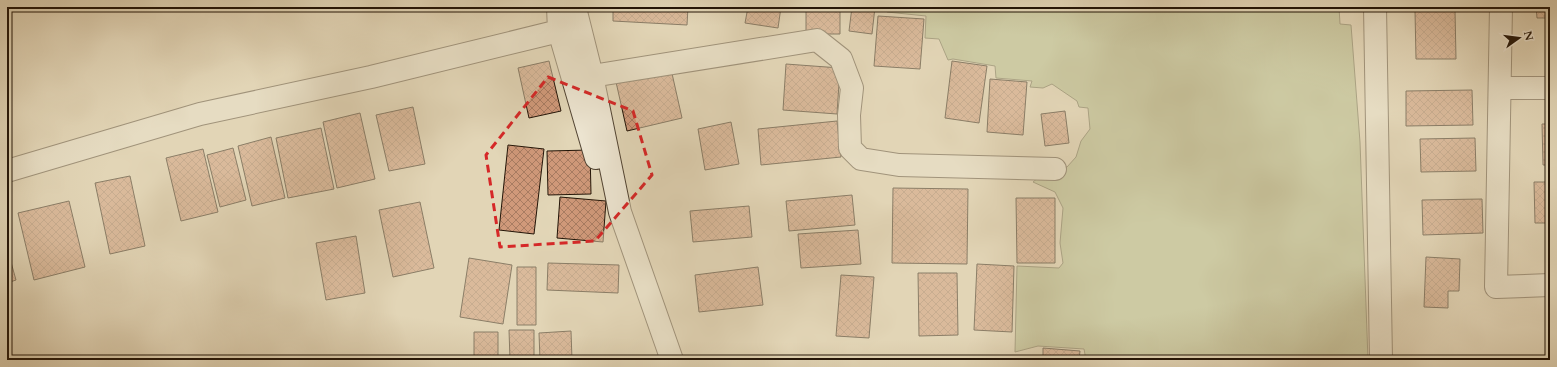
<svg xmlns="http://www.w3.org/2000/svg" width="1557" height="367" font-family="Cardo,serif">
	<defs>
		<pattern id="building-cross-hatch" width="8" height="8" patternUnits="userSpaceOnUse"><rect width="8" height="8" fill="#d0997a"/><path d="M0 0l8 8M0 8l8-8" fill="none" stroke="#a87c62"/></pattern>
	</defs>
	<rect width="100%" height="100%" fill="#e2d6b7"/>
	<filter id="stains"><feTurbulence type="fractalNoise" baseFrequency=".005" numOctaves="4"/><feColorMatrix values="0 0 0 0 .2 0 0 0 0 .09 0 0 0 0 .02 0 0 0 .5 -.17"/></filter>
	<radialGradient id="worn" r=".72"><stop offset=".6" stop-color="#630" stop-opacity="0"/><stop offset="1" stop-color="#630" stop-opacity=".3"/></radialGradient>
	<path fill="#b4bd8d" stroke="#6b684a" d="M887 7H1339L1340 24 1351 25 1360 142 1368 360H1150L1118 359V360H1086L1084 349 1038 346 1015 352 1017 266 1059 268 1063 263 1060 243 1063 208 1055 192 1033 182 1044 173 1067 167 1076 157 1081 141 1090 129 1088 108 1079 107 1077 101 1052 84 1043 88 1030 87 1032 81 996 78 995 66 953 59 948 60 939 39 925 38 926 16 887 12Z"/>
	<path fill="url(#building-cross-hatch)" stroke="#221407" d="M613 7H688L687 25 613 21Z
		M748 7H781L778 28 745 23Z
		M806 7H840V34H806Z
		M852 7H875L872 34 849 31Z
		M1536 7H1550V18H1537Z
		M1455 10 1456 59H1416L1415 11Z
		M878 16 924 19 920 69 874 66Z
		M549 61 561 111 529 118 518 68Z
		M952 61 987 66 979 123 945 118Z
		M786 64 840 68 837 114 783 110Z
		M671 69 682 118 627 131 616 82Z
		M990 79 1027 82 1023 135 987 132Z
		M1472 90 1473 125 1406 126V91Z
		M413 107 425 164 389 171 376 115Z
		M1065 111 1069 143 1045 146 1041 114Z
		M360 113 375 179 337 188 323 122Z
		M837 121 841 157 761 165 758 129Z
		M731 122 739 164 705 170 698 129Z
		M1542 124H1550V165H1543Z
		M321 128 334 189 288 198 276 138Z
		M271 137 285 198 252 206 238 146Z
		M1475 138 1476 171 1421 172 1420 139Z
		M508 145 544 149 534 234 499 230Z
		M233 148 246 200 220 207 207 155Z
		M203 149 218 212 181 221 166 158Z
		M590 150 591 194 548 195 547 151Z
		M130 176 145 246 110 254 95 183Z
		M1534 182H1550V223H1535Z
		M893 188 968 189 967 264 892 263Z
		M852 195 855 225 789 231 786 201Z
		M560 197 606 201 603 242 557 238Z
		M1016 198H1055V263H1017Z
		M1482 199 1483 233 1423 235 1422 200Z
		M69 201 85 267 34 280 18 213Z
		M420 202 434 268 393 277 379 210Z
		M749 206 752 237 693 242 690 211Z
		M858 230 861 264 801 268 798 234Z
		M356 236 365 293 326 300 316 243Z
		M7 248 16 280 7 283Z
		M1426 257 1460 259 1459 291H1448V308L1424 307Z
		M469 258 512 265 503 324 460 317Z
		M548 263 619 265 618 293 547 290Z
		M977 264 1014 266 1012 332 974 330Z
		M517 267H536V325H517Z
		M758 267 763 305 699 312 695 275Z
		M918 273H957L958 335 919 336Z
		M841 275 874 277 869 338 836 336Z
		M509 330H534V360H510Z
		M571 331 572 360H540L539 333Z
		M474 332H498V360H474Z
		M1043 348 1080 351 1079 360H1043Z"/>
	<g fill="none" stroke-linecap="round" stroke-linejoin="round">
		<defs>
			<path id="minor" d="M576 7V12L592 76 620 212 672 360
				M1375 7 1381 360
				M1501 7 1496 287 1550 285
				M559 31 596 158
				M592 76 817 40 841 59 852 88 849 115 850 148 861 159 899 165 1055 169
				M1500 88H1550
				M7 171 200 114 371 77 559 31 558 7"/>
		</defs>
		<use href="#minor" stroke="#524433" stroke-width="24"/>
		<use href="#minor" stroke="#ece4d0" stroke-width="22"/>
	</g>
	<path d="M0 0H1557V367H0ZM548 77 633 111 652 175 595 241 500 247 486 155Z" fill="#e2d6b7" fill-opacity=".55" fill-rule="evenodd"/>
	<path fill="none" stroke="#d62828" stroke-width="3" stroke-dasharray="8 5" stroke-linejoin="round" d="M548 77 633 111 652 175 595 241 500 247 486 155Z"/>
	<rect width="1557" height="367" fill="none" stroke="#e2d6b7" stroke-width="24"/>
	<rect x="8" y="8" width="1541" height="351" fill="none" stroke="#221407" stroke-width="2"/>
	<rect x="12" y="12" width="1533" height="343" fill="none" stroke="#221407"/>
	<g transform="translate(1519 38) rotate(76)" stroke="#ece4d0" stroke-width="3" paint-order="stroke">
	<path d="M0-3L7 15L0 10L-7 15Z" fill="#221407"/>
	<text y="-6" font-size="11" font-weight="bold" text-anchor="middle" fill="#221407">N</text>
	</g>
	<rect width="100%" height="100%" filter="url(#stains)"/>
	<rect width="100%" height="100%" fill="url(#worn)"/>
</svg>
